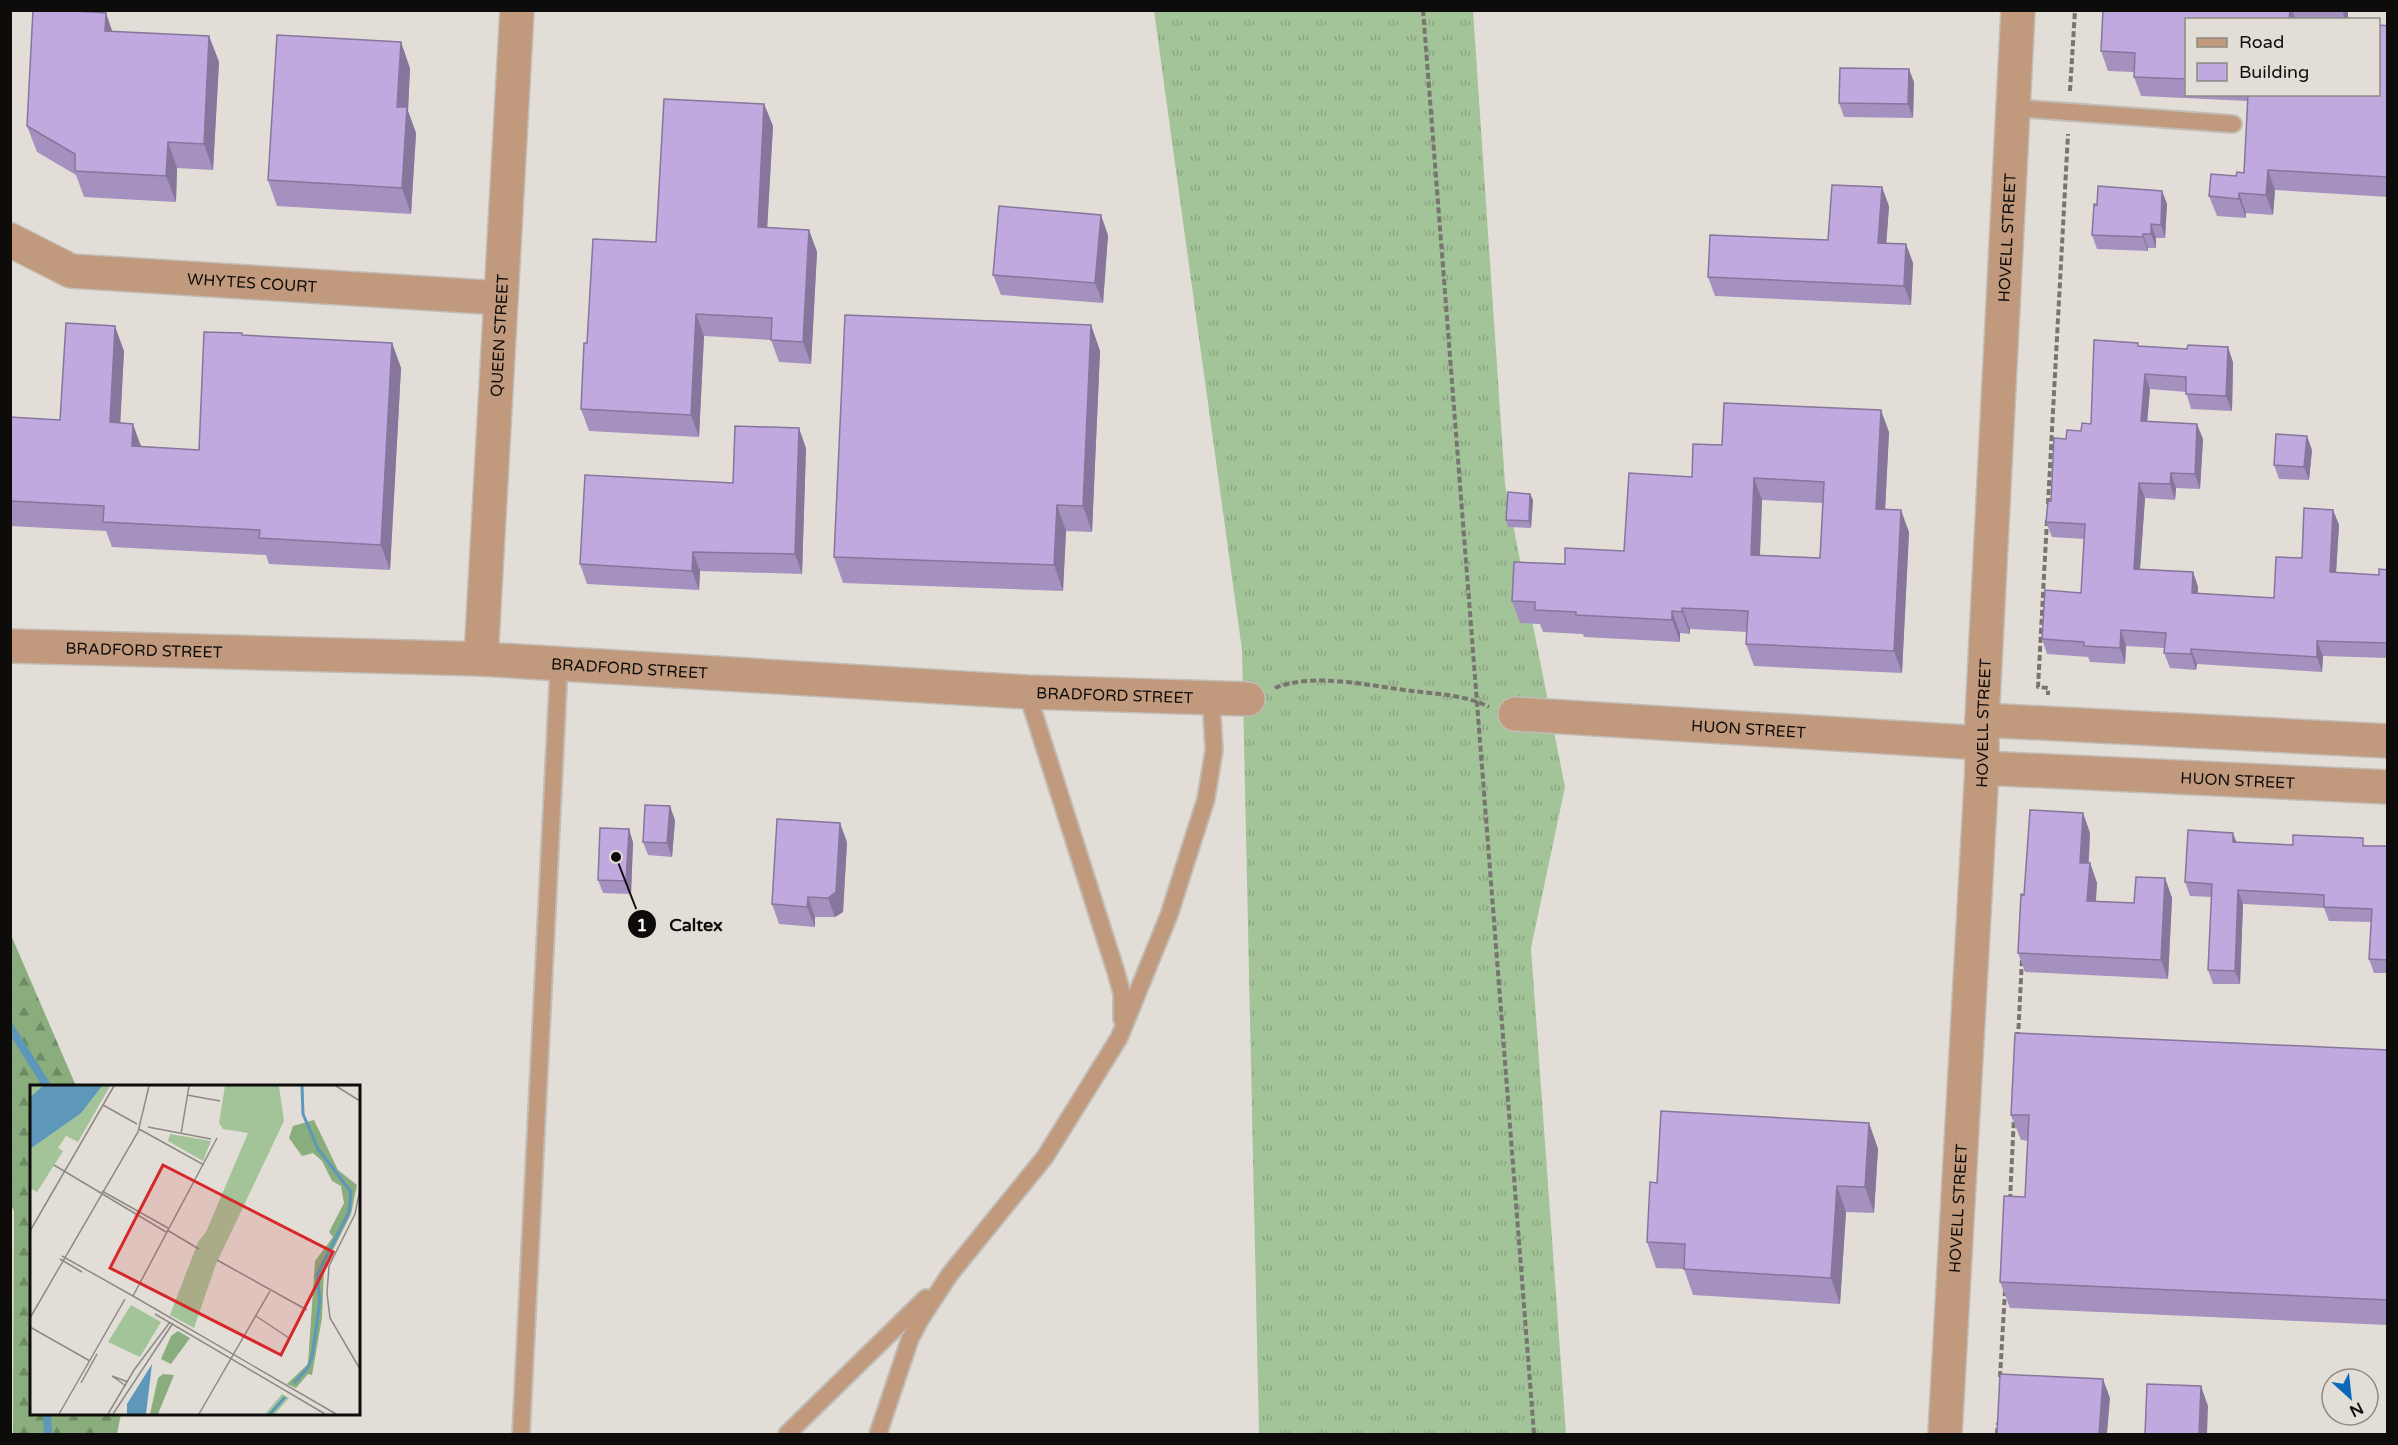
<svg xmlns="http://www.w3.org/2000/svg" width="2398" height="1445" font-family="'Varela Round',sans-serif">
	<defs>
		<pattern id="grass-tufts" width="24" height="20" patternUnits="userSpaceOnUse" patternTransform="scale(1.5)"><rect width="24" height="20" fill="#a3c398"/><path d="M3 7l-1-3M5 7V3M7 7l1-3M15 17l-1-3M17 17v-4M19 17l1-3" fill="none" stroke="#8ba682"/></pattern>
		<pattern id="forest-firs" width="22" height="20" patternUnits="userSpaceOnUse" patternTransform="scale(1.5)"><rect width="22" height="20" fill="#89ad7d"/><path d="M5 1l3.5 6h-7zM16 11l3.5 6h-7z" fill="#6e8b65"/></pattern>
	</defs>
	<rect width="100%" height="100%" fill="#e2ded7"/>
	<path fill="url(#grass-tufts)" d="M1154 11H1473L1505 484 1565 787 1531 948 1566 1434H1259L1242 650Z"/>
	<path fill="url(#forest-firs)" d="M11 935 76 1086H32V1414H121L117 1434H13L14 1211 10 1203Z"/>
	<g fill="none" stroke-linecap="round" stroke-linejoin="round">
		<path stroke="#5d97b9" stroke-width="8" d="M10 1027 47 1086
			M47 1414 48 1434"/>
		<defs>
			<path id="lane" d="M2015 108 2233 124
				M1027 692 1116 972 1122 994V1019
				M521 1434 559 665
				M787 1434 926 1298
				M878 1434 910 1339 920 1320 950 1274 1045 1157 1119 1038 1169 915 1206 799 1214 750 1211 698"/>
			<g id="street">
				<path id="s1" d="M10 240 71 271 501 298"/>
				<path id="s2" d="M10 646 481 659 1027 692 1248 699"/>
				<path id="s3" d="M481 659 517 10"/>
				<path id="s4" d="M1515 714 1982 743"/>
				<path d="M1982 720 2388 741"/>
				<path id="s5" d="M1982 768 2388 787"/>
				<path id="s6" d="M1945 1434 1982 768V720L2018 10"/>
			</g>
		</defs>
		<use href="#lane" stroke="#c0bcb6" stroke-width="20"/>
		<use href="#street" stroke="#c0bcb6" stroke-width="36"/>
		<path stroke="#787570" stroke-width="4" stroke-dasharray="6 3" stroke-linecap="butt" d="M1423 10 1534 1434
			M2070 91 2075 10
			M2048 504 2068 134
			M2047 520 2038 687 2048 688V695
			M1275 688C1313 672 1371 686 1412 691 1437 694 1466 695 1489 707
			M2018 1038 2022 959
			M2010 1200 2014 1117
			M2000 1377 2005 1291
			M1997 1434 1998 1423"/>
		<use href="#lane" stroke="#c1997c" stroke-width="16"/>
		<use href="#street" stroke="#c1997c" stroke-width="33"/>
	</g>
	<path fill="#a591c0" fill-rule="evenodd" d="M2103 10H2348V20H2187V94H2379L2388 26V197L2275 190 2273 215 2246 213V218L2217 216 2209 196 2236 176 2244 173 2248 101 2141 96 2134 77V72L2108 71 2101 51Z
		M113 32 209 36 219 62 213 170 177 168 176 202 84 197 76 175 37 152 27 126Z
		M410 68 408 111 416 133 411 214 277 206 268 180Z
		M1914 82 1913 118 1844 117 1839 103Z
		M764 104 773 126 767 227 809 230 817 252 811 364 779 362 771 340 704 336 699 437 589 431 581 409 656 242Z
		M2162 191 2167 204 2165 238H2156V248H2148V251L2097 249 2092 235 2097 205Z
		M1889 206 1886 243 1906 244 1913 263 1911 305 1715 296 1708 277 1828 240Z
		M1108 235 1103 303 1001 295 993 275Z
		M1091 325 1100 351 1092 532 1066 531 1063 591 843 583 834 557Z
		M243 335 392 343 401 368 390 570 269 564 266 555 112 547 106 531 10 526V417L60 420 124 351 120 423 142 446 199 450Z
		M2139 346 2233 362 2232 411 2191 409 2186 392 2150 389 2147 421 2203 439 2200 489 2176 488 2175 500 2145 498 2140 569 2193 572 2198 587V593L2274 598 2302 558 2333 510 2339 525 2336 573 2379 575 2388 570V658L2323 656 2322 672 2197 664 2196 670 2170 668 2164 653 2165 648 2126 646 2125 664 2090 662 2088 657 2047 654 2042 639 2081 593 2084 539 2052 537 2046 522 2066 439 2081 431 2091 424Z
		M1889 432 1885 510 1909 532 1902 673 1754 666 1746 644 1747 632 1690 629V634L1680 633V642L1584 637 1583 634 1543 632 1540 624 1520 623 1512 601 1565 564 1624 551 1722 445ZM1762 500 1823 503 1820 558 1760 555Z
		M806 448 802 574 700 571 699 590 587 584 580 564 733 483Z
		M2312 450 2309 480 2279 479 2274 465Z
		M1530 494 1533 500 1531 528 1508 527 1506 520Z
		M2083 813 2090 833 2089 863H2090L2097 883 2096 901 2134 903 2165 878 2172 898 2168 979 2025 972 2018 953 2024 895Z
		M675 820 672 857 648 855 643 842Z
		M633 842 631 894 603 893 598 880Z
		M847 842 843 912 835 917H815V927L779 924 772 904Z
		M2237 843 2388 846V973H2374L2369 959 2371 922 2329 921 2324 908 2243 904 2240 984H2213L2208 970 2212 897 2190 896 2185 882Z
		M2388 1050V1325L2010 1308 2000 1282 2025 1197 2028 1141 2021 1140 2011 1115Z
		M1869 1123 1878 1149 1874 1213 1846 1212 1840 1304 1693 1295 1684 1269 1656 1268 1647 1242 1657 1183Z"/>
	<path fill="#86769c" d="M2290 10H2292L2296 20H2289Z
		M2342 10H2348V20H2345Z
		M106 13 115 39 105 31Z
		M209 36 219 62 213 170 204 144Z
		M401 42 410 68 408 111 416 133 411 214 402 188 397 107Z
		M1909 69 1914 82 1913 118 1908 104Z
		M764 104 773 126 766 249 758 227Z
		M168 142 177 168 176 202 166 176Z
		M2268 170 2275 190 2273 215 2266 195Z
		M1882 187 1889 206 1885 262 1878 243Z
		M2162 191 2167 204 2165 238 2161 225Z
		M2239 193 2246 213V218L2239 199Z
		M1101 215 1108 235 1103 303 1095 283Z
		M2151 224 2156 238V248L2151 234Z
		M809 230 817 252 811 364 803 342Z
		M2143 234 2148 248V251L2143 237Z
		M1906 244 1913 263 1911 305 1904 286Z
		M696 314 704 336 699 437 691 415Z
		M1091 325 1100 351 1092 532 1083 506Z
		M115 326 124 351 119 448 110 422Z
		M392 343 401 368 390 570 381 545Z
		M2228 347 2233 362 2232 411 2226 396Z
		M2145 374 2150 389 2146 436 2141 421Z
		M1881 410 1889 432 1884 531 1876 509Z
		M133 424 142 449 132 446Z
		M2197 424 2203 439 2200 489 2195 474Z
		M799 428 806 448 802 574 795 554Z
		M2307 436 2312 450 2309 480 2304 467Z
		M2171 473 2176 488 2175 500 2170 484Z
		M1754 478 1762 500 1759 577 1751 555Z
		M2139 483 2145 498 2139 584 2134 569Z
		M1530 494 1533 500 1531 528 1529 521Z
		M1057 505 1066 531 1063 591 1054 565Z
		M1901 510 1909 532 1902 673 1894 651Z
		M2333 510 2339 525 2335 588 2330 572Z
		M693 552 700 571 699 590 692 571Z
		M2193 572 2198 587 2197 608 2192 593Z
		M1682 608 1690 629V634L1682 612Z
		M1672 611 1680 633V642L1672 620Z
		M2121 630 2126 646 2125 664 2120 648Z
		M2317 641 2323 656 2322 672 2317 657Z
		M2191 649 2197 664 2196 670 2191 654Z
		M670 806 675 820 672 857 667 843Z
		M2083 813 2090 833 2087 882 2080 863Z
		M840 823 847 842 843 912 835 917 828 898Z
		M629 829 633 842 631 894 626 881Z
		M2233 833 2238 846 2233 842Z
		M2090 863 2097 883 2094 921 2087 901Z
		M2165 878 2172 898 2168 979 2161 960Z
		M2238 890 2243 904 2240 984 2235 971Z
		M808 897 815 917V927L807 907Z
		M1869 1123 1878 1149 1874 1213 1865 1187Z
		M1837 1186 1846 1212 1840 1304 1831 1278Z
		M2103 1379 2110 1398 2107 1434H2099Z
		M2201 1386 2208 1406 2207 1434H2199Z"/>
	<path fill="#c0a9df" stroke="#86769c" stroke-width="1.5" fill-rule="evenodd" d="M33 10H58L106 13 105 31 209 36 204 144 168 142 166 176 75 171V154L27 126Z
		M2103 10H2290L2289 20H2187V79L2134 77 2135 53 2101 51Z
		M2379 25 2388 26V177L2268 170 2266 195 2239 193V199L2209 196 2211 174 2236 176 2237 172 2244 173 2248 94H2379Z
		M277 35 401 42 397 107H407L402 188 268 180Z
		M1840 68 1909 69 1908 104 1839 103Z
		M664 99 764 104 758 227 809 230 803 342 771 340 772 318 696 314 691 415 581 409 584 343H587L593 239 656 242Z
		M1832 185 1882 187 1878 243 1906 244 1904 286 1708 277 1710 235 1828 240Z
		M2098 186 2162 191 2161 225 2151 224V234H2143V237L2092 235 2094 204 2097 205Z
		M999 206 1101 215 1095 283 993 275Z
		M845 315 1091 325 1083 506 1057 505 1054 565 834 557Z
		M66 323 115 326 110 422 133 424 132 446 199 450 204 332 242 333V335L392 343 381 545 259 538 260 530 103 522 104 506 10 501V417L60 420Z
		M2094 340 2138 343V346L2187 349 2188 345 2228 347 2226 396 2186 394V377L2145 374 2141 421 2197 424 2195 474 2171 473 2170 484 2139 483 2134 569 2193 572 2192 593 2274 598 2276 557 2302 558 2304 508 2333 510 2330 572 2379 575V569L2388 570V643L2317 641V657L2191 649V654L2164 653 2166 633 2121 630 2120 648 2084 646V642L2042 639 2045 590 2081 593 2085 524 2046 522 2048 501H2051L2054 438 2066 439 2067 430 2081 431 2082 423 2091 424Z
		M1724 403 1881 410 1876 509 1901 510 1894 651 1746 644 1748 611 1682 608V612L1672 611V620L1576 615V612L1535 610V602L1512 601 1514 562 1565 564V548L1624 551 1629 473 1692 477 1693 444 1722 445ZM1754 478 1824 482 1820 558 1751 555Z
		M735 426 799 428 795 554 693 552 692 571 580 564 585 475 733 483Z
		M2276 434 2307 436 2304 467 2274 465Z
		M1508 492 1530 494 1529 521 1506 520Z
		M645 805 670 806 667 843 643 842Z
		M2030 810 2083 813 2080 863H2090L2087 901 2134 903 2136 877 2165 878 2161 960 2018 953 2021 894 2024 895Z
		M777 819 840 823 836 892 828 898 808 897 807 907 772 904Z
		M600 828 629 829 626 881 598 880Z
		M2188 830 2233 833V842L2293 845V835L2363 838V846H2388V960L2369 959 2372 909 2324 907V895L2238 890 2235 971 2208 970 2212 884 2185 882Z
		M2015 1033 2388 1050V1300L2000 1282 2004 1196 2025 1197 2029 1115H2011Z
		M1661 1111 1869 1123 1865 1187 1837 1186 1831 1278 1684 1269 1685 1244 1647 1242 1650 1182 1657 1183Z
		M2000 1374 2103 1379 2099 1434H1997Z
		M2147 1384 2201 1386 2199 1434H2145Z"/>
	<g text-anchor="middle" stroke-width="4.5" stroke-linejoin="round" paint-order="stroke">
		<g font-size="16" fill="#0e0c0a" stroke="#e2ded7">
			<text dy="6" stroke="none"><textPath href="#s6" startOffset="1198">HOVELL STREET</textPath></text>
			<text dy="6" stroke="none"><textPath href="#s1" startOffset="250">WHYTES COURT</textPath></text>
			<text dy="6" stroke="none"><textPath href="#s3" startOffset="324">QUEEN STREET</textPath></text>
			<text dy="6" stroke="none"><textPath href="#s2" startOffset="134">BRADFORD STREET</textPath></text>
			<text dy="6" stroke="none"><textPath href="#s2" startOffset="620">BRADFORD STREET</textPath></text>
			<text dy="6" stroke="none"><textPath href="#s2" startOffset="1106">BRADFORD STREET</textPath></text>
			<text dy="6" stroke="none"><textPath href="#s6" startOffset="712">HOVELL STREET</textPath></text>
			<text dy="6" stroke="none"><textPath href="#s4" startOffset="234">HUON STREET</textPath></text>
			<text dy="6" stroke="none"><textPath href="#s5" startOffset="256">HUON STREET</textPath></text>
			<text dy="6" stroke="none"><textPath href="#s6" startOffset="226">HOVELL STREET</textPath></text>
		</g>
	</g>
	<g transform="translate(30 1085)">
		<rect width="330" height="330" fill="#e2ded7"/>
		<path d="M0 1H80L48 57 36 51 28 63 33 66 7 107 0 103ZM195 1H249L254 36 186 179 164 243 140 230 168 157 176 147 218 48 193 44 189 38ZM140 49 181 56 173 76 138 56ZM252 309 259 313 245 329H235Z" fill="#a3c398"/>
		<path d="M284 35 308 85 327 100 321 129 294 183 292 233 282 290 278 289 266 303 257 299 278 279 285 176 303 152 299 147 314 118 311 101 302 96 292 76 283 68 272 71 259 53 263 41ZM148 246 160 253 141 279 131 274 141 251ZM133 289 144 290 128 329H120L128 293Z" fill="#89ad7d"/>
		<path d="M101 220 131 237 110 272 78 257Z" fill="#a3c398"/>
		<path d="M13 1H72L51 28 0 64V12ZM122 279 116 329H97V319Z" fill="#5d97b9"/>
		<path fill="none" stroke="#5d97b9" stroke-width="3" d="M264 298 277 284 282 272 290 215 287 190 319 127 321 107 288 64 273 29 272 1M240 329 255 312"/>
		<path fill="none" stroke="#8d8a85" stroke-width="1.5" d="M306 1 330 16M157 10 190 16M73 20 107 39M118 42 181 54M109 44 174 80M151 49 159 1M24 80 136 147M330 104 325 129 299 181 297 208 300 233 330 284M72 106 138 143M137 145 169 164M0 146 84 1M32 171 103 211M30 174 52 187M187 175 277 225M103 211 306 329M103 211 187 53M125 229 295 329M226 231 259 253M0 233 108 47 119 1M0 242 60 276M51 298 67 269M96 301 82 291 98 297M29 329 95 214M78 329 104 285 140 237M83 329 143 238M169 329 240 206"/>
		<path fill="#d62828" fill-opacity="0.15" stroke="#d62828" stroke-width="3" d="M133 80 303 167 251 270 80 183Z"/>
		<rect width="330" height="330" fill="none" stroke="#0e0c0a" stroke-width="3"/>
	</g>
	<path fill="none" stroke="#0e0c0a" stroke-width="2" d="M616 857L642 924"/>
	<g fill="#0e0c0a" stroke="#e2ded7" stroke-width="2">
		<circle cx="616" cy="857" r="6"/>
		<circle cx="642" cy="924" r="15"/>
	</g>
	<g font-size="18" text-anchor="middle" font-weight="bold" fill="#fff">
		<text x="642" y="931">1</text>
	</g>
	<g font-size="18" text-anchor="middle" font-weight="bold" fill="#0e0c0a" stroke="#e2ded7" stroke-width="4.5" stroke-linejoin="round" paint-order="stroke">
		<text x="696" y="931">Caltex</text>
	</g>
	<rect width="2398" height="1445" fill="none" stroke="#0e0c0a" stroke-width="24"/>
	<rect x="2185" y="18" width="195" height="78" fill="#e2ded7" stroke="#8d8a85" stroke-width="1.5"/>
	<rect x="2197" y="38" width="30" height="9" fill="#c1997c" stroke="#8d8a85" stroke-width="1.5"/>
	<text x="2239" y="48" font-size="18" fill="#0e0c0a">Road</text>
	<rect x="2197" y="63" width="30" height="18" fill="#c0a9df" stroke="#8d8a85" stroke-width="1.5"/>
	<text x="2239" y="78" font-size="18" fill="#0e0c0a">Building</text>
	<g transform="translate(2350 1397) rotate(153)"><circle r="28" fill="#e2ded7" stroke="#8d8a85" stroke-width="1.5"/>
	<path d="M0-4.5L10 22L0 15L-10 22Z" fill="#0a6ab7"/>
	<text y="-9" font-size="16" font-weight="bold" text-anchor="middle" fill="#0e0c0a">N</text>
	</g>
</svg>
